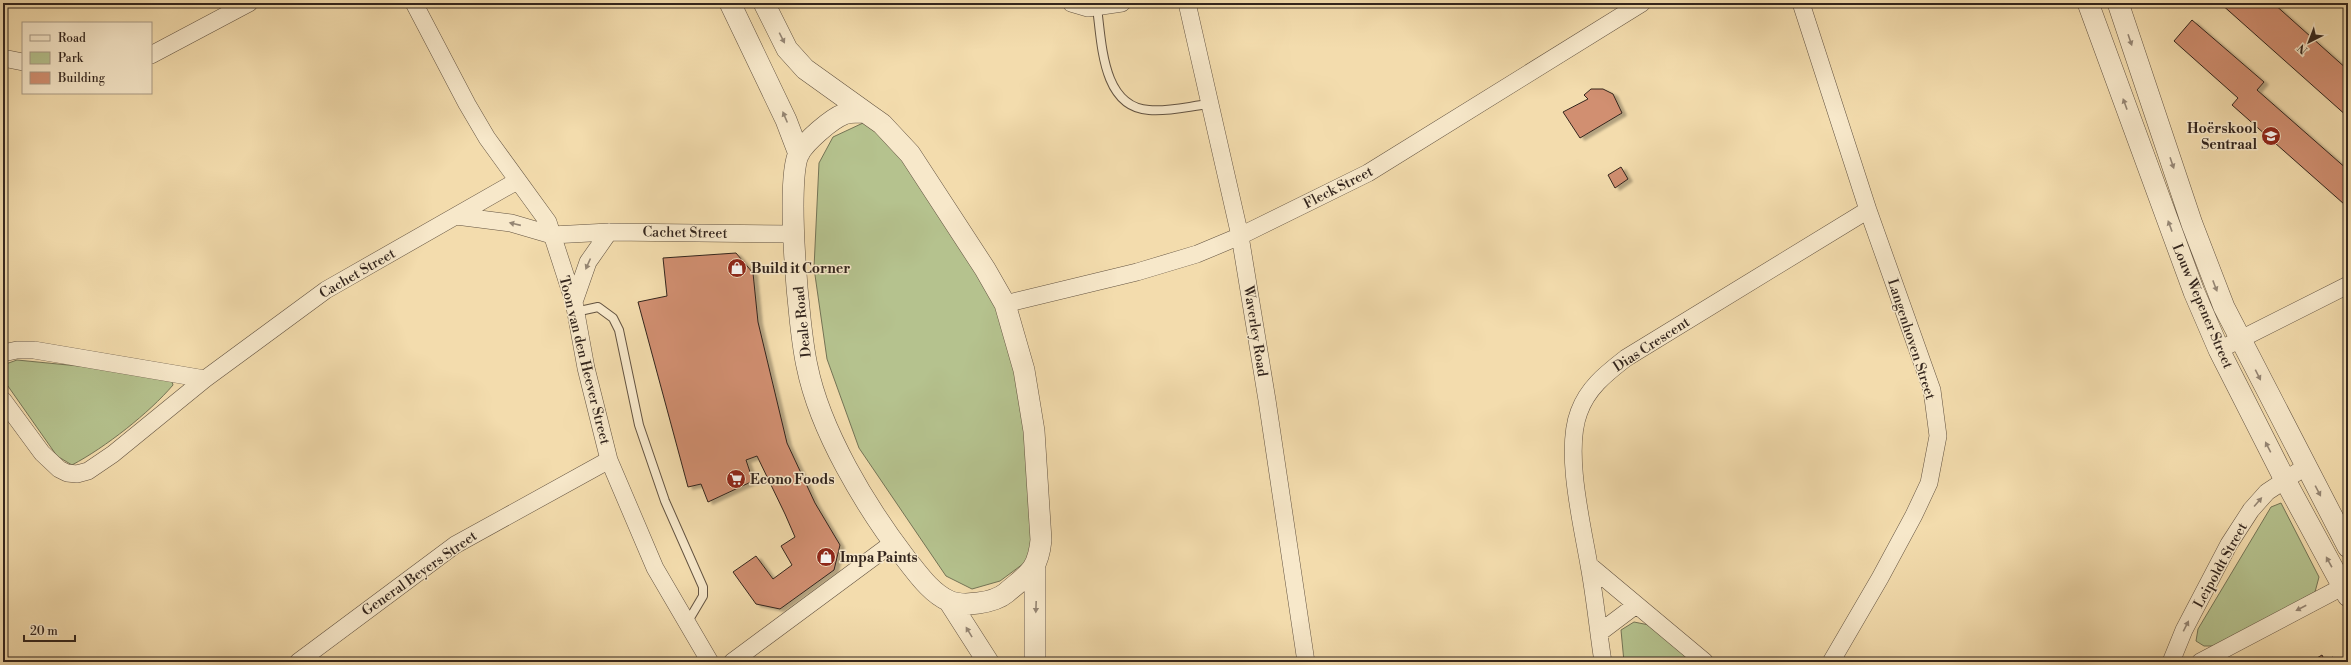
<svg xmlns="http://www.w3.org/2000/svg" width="2351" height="665" font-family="'Libre Bodoni',serif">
	<defs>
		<filter id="shadow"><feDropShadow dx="4.5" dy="2.5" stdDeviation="1" flood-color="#0004"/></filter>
	</defs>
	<rect width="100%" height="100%" fill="#f3dcad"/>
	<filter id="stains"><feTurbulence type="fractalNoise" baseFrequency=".005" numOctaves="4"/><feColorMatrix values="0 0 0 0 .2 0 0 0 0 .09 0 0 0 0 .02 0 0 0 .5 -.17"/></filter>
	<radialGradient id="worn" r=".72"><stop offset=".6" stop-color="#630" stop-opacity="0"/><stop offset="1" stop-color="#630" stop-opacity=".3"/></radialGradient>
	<path fill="#b5c28e" stroke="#747456" d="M863 123 896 138 979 263 1014 341 1037 529 1027 561 1000 581 972 589 946 576 859 448 827 359 814 268 819 163 833 137Z
		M17 360 170 375 173 385C149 413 106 447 72 465L57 456 3 379V365Z
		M2281 503 2319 577 2315 592 2217 646H2204L2196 641 2198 629 2271 507Z
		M1634 622 1654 626 1693 662H1624L1621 630Z"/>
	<path fill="#d18f71" stroke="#33251d" filter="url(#shadow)" d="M2220 3H2273L2348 70V117Z
		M2192 20 2264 82 2257 90 2348 170V200L2344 204 2232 105 2238 98 2174 41Z
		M1591 89H1603L1613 94 1622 113 1580 138 1563 112 1588 99 1584 95Z
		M1621 167 1628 179 1615 188 1608 175Z
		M736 253 753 273 758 322 787 443 815 503 840 545 834 570 780 609 756 604 733 572 756 556 773 579 792 565 781 546 795 537 785 514 757 456 746 460 753 481 708 502 701 484 688 487 638 302 667 296 663 258Z
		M2322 655 2325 661 2333 657 2335 662H2300L2308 658 2310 662Z"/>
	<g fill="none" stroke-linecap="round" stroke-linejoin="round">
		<defs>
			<path id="service" d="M1097 8C1102 43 1102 107 1149 110 1168 112 1190 106 1210 104
				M575 312 598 307 613 318 619 330 639 425 665 501 703 587V596L687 623"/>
			<path id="minor" d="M414 3 467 104 487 138 548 222 574 302 586 368 609 460 655 568 710 662
				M1071 3 1088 8 1122 3
				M1187 3 1240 236 1267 400 1306 662
				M1801 3 1868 210 1932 390 1938 436 1929 483 1914 515 1880 578 1831 662
				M151 55 249 3
				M3 58 23 62
				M456 216 511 223 552 235 609 232 793 234
				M574 302 588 262 609 232
				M1005 304 1137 272 1197 254 1240 236 1368 173 1642 3
				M2219 350 2348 285
				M3 353 17 350H34L205 379
				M3 400 42 453 59 469 67 473 77 474 88 471 113 454 205 379 326 290 517 181
				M1589 565 1705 662
				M1599 633 1636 605
				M298 662 455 545 609 460
				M732 662 894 542
				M1603 662C1598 630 1595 597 1589 565 1582 524 1564 451 1579 412 1588 387 1607 373 1626 358L1868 210
				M2171 662 2184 630 2229 544 2251 510 2267 492 2305 467
				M2200 662 2348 584"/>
			<path id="tertiary" d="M730 3 786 120 799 154
				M764 3 787 49 805 69 865 112
				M2088 3 2194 292 2219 350 2285 480 2348 596
				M2118 3 2192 224 2224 307 2348 547
				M865 112 882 124 910 154 985 269 1005 304 1024 370 1034 431 1041 540C1038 571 1028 574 1006 593 994 603 963 607 949 601 931 593 918 574 906 559 866 507 820 431 807 366 799 331 785 180 799 153 806 141 831 119 844 114 850 111 859 113 865 112Z
				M949 601 988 662
				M1035 662V568"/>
		</defs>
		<use href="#service" stroke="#635341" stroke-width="10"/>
		<use href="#minor" stroke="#635341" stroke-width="18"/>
		<use href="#tertiary" stroke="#635341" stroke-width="22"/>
		<use href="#service" stroke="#f7e8ca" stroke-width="8"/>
		<use href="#minor" stroke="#f7e8ca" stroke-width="17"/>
		<use href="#tertiary" stroke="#f7e8ca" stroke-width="21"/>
	</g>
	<defs><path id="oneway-solid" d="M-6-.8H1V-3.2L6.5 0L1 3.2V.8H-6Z"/></defs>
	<g fill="#958674">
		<use href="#oneway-solid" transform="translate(782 38) rotate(63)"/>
		<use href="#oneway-solid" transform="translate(2130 40) rotate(71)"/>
		<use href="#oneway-solid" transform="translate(2125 104) rotate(-110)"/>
		<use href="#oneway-solid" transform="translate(785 117) rotate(-113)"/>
		<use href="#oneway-solid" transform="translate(2172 163) rotate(71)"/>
		<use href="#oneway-solid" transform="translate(515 224) rotate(-167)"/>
		<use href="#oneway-solid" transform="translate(2170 226) rotate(-110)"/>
		<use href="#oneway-solid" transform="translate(588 264) rotate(114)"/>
		<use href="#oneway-solid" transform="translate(2215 286) rotate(69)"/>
		<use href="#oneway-solid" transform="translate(2258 375) rotate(63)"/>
		<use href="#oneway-solid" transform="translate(2268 447) rotate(-117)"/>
		<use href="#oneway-solid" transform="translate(2318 491) rotate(62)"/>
		<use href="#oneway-solid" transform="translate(2258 502) rotate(-49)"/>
		<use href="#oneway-solid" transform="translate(2329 562) rotate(-119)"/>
		<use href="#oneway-solid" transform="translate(1036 607) rotate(92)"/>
		<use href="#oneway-solid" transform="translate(2301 608) rotate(152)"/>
		<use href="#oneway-solid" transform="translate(2186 626) rotate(-63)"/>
		<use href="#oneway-solid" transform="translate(969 632) rotate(-121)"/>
	</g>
	<defs>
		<symbol id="school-disc" viewBox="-11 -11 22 22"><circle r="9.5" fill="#8f2418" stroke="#f7e8ca"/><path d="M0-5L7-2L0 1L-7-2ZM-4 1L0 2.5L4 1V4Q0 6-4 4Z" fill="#fff"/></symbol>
		<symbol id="shop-disc" viewBox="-11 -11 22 22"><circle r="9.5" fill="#8f2418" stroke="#f7e8ca"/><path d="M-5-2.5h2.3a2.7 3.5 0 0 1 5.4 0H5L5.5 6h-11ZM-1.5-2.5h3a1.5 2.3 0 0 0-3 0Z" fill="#fff"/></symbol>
		<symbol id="supermarket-disc" viewBox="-11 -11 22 22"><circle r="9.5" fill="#8f2418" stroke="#f7e8ca"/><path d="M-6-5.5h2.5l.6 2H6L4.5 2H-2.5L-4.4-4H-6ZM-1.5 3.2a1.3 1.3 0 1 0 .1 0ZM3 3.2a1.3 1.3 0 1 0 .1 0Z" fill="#fff"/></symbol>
	</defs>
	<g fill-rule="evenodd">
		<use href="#school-disc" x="2260" y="125" width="22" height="22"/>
		<use href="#shop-disc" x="726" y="257" width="22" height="22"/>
		<use href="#supermarket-disc" x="725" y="468" width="22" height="22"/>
		<use href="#shop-disc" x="815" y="546" width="22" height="22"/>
	</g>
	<g text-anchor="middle" stroke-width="3" stroke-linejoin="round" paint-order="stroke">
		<g font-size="14" font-weight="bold" fill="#33251d" stroke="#f7e8ca" text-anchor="start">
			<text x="2257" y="133" text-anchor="end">Hoërskool<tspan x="2257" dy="16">Sentraal</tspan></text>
			<text x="751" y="273">Build it Corner</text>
			<text x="750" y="484">Econo Foods</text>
			<text x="840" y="562">Impa Paints</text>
		</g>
		<g font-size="14" fill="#33251d" stroke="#f7e8ca">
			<text transform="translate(1338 187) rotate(-27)" y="5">Fleck Street</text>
			<text transform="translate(685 232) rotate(1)" y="5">Cachet Street</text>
			<text transform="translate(357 273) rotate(-30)" y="5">Cachet Street</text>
			<text transform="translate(2203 306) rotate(67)" y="5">Louw Wepener Street</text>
			<text transform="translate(802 322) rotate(-96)" y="5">Deale Road</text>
			<text transform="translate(1256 331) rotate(81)" y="5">Waverley Road</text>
			<text transform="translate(1912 339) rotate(72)" y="5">Langenhoven Street</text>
			<text transform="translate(1651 344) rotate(-33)" y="5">Dias Crescent</text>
			<text transform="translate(585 360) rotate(76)" y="5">Toon van den Heever Street</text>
			<text transform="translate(2220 565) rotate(-61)" y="5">Leipoldt Street</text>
			<text transform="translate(419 573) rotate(-35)" y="5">General Beyers Street</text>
		</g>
	</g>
	<rect width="2351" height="665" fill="none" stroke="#f3dcad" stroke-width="16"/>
	<rect x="4" y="4" width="2343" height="657" fill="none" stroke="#33251d" stroke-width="2"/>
	<rect x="8" y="8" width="2335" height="649" fill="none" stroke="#33251d"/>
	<rect x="22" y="22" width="130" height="72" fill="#f7e8ca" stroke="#a99a85"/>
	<rect x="30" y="35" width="20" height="6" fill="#f7e8ca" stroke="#a99a85"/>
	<text x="58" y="42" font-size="12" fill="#33251d">Road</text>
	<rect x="30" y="52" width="20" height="12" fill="#b5c28e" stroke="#a99a85"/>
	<text x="58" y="62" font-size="12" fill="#33251d">Park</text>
	<rect x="30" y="72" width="20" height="12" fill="#d18f71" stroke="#a99a85"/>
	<text x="58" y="82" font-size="12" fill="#33251d">Building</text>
	<g transform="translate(2309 42) rotate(222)" stroke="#f7e8ca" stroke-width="3" paint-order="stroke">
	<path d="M0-3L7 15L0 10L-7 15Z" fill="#33251d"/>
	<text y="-6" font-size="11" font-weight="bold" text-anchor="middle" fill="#33251d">N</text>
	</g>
	<path d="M24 635v6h51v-6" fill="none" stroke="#33251d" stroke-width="2"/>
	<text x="30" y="635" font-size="12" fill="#33251d" stroke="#f7e8ca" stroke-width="3" paint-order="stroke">20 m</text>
	<rect width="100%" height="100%" filter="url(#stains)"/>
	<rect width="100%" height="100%" fill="url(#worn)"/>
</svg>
